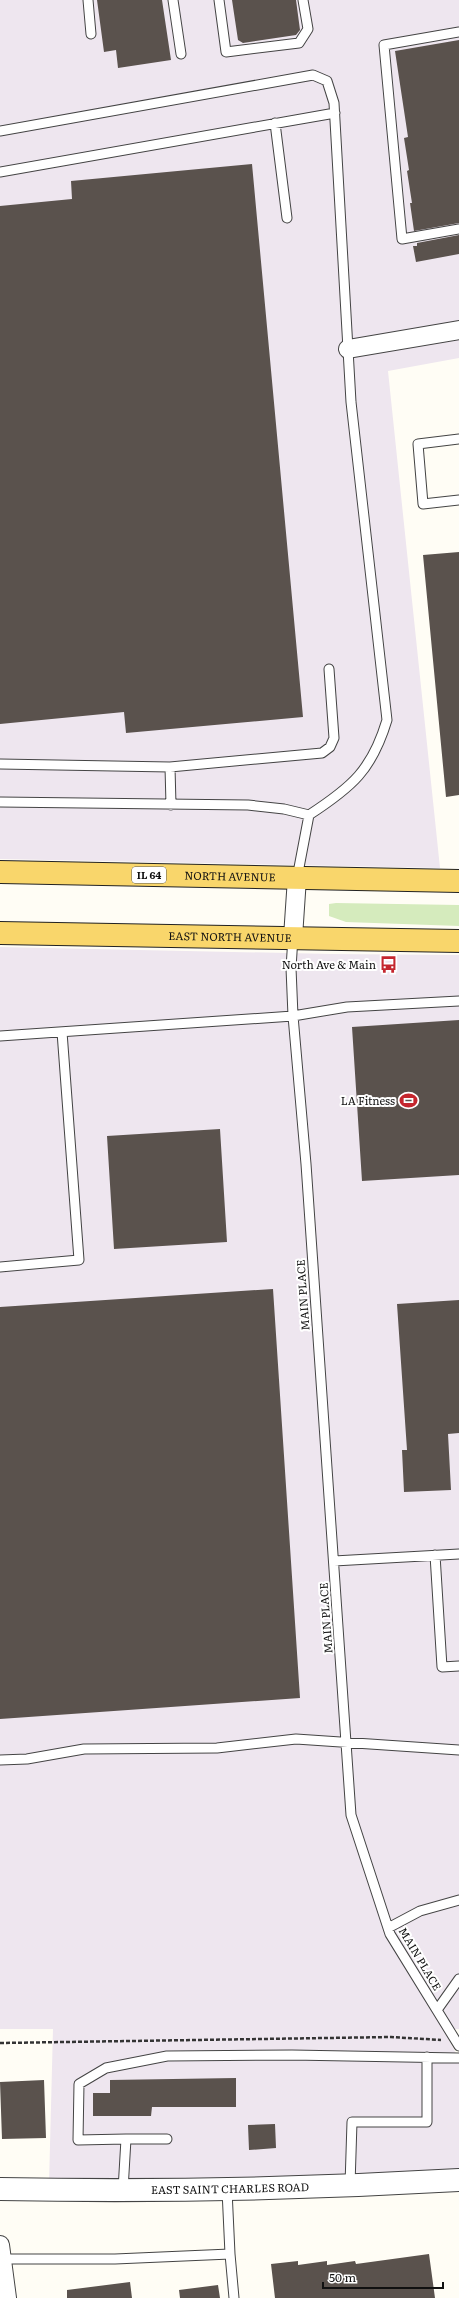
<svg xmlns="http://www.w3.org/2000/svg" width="459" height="2298" font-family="Literata,serif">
	<rect width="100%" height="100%" fill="#fffdf5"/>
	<path fill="#eee6ef" d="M0 0H459V358L388 371 440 868 0 859Z
		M0 947 331 954 459 955V2029H443L459 2059V2174L49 2184 53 2029H0Z"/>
	<path fill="#d5ebbd" d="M336 903 459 905V926L346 922 329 916V904Z"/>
	<path fill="#5a524d" d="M97 0H162L171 60 118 68 116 50 104 52Z
		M232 0H296L300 30 296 35 243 43 238 40Z
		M459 40V223L414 231 410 203H412L407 171 409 170 404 138 408 137 395 51Z
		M252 164 303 717 126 733 124 712 0 724V206L72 199 71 181Z
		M459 235V254L416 262 413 246H417V243Z
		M459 552V795L446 797 423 555Z
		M459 1020V1175L362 1181 352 1027Z
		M220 1129 227 1242 114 1249 107 1136Z
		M273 1289 300 1698 0 1719V1307Z
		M459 1300V1433L448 1434 451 1490 404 1492 402 1450H407L397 1304Z
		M236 2078V2107H152L151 2116H93V2093H110V2080Z
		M44 2080 46 2138 2 2139 0 2082Z
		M275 2124 276 2148 249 2150 248 2125Z
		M429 2254 435 2298H275L271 2264 298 2261V2265L327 2261V2265L355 2261 356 2264Z
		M130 2282 132 2298H67V2290Z
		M218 2285 220 2298H180L179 2290Z"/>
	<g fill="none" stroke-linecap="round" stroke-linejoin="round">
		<defs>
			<path id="service" d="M88 0 91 34
				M173 0 181 54
				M219 0 226 52 299 43 308 29 303 0
				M459 32 384 45 402 239 459 229
				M275 123 287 218
				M0 131 313 75 327 81 334 103 351 402 387 720C372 770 352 787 309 815L297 878
				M0 172 335 113
				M459 439 418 444 423 504 459 500
				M0 764 170 767 322 753 330 747 334 738 329 669
				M170 767 171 805
				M0 802 248 805 284 809 309 815
				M293 937 291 968 293 1016 306 1164 351 1815 390 1934 459 2046
				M0 1036 293 1016 347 1007 459 1001
				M0 1267 79 1260 62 1032
				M435 1555 442 1667 459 1666
				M334 1561 459 1554
				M0 1760 27 1759 84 1749 217 1748 296 1739 459 1750
				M388 1928 420 1911 459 1900
				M437 2010 459 1979
				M126 2139H167
				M350 2185 352 2122H427V2057
				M123 2190 126 2139 78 2140 79 2084 106 2068 167 2056 292 2055 459 2058
				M230 2254 234 2298
				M0 2259H115L230 2254 227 2190"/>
			<path id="minor" d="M348 349 459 330
				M293 937 297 878
				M0 2245 7 2298"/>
			<g id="tertiary">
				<path id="s1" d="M0 2189C153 2192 306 2189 459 2180"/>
			</g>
			<g id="primary">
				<path id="s2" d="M0 872 459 881"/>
				<path id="s3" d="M0 933 459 941"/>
			</g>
		</defs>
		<use href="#service" stroke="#444" stroke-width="11"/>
		<use href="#minor" stroke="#444" stroke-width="20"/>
		<use href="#tertiary" stroke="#444" stroke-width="24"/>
		<use href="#primary" stroke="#222" stroke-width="24"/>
		<path stroke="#333" stroke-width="2.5" stroke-dasharray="4 2" stroke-linecap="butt" d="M0 2043 391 2037 441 2040"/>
		<use href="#service" stroke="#fff" stroke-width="9"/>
		<use href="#minor" stroke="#fff" stroke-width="18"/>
		<use href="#tertiary" stroke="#fff" stroke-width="22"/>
		<use href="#primary" stroke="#f9d66b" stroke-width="22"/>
	</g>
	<defs>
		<symbol id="bus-bare" viewBox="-9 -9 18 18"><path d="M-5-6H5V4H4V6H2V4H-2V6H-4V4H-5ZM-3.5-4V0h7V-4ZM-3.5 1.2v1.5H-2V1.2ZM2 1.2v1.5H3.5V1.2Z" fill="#c4262e" stroke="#fff" stroke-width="2.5" paint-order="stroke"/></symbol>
		<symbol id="stadium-bare" viewBox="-9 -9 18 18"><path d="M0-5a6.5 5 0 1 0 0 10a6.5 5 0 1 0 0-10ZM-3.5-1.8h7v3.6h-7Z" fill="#c4262e" stroke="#fff" stroke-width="2.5" paint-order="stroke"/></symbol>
	</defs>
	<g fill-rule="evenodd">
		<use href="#bus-bare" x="376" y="952" width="25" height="25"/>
		<use href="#stadium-bare" x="396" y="1088" width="25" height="25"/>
	</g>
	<g text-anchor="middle" stroke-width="4" stroke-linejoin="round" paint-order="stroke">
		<rect fill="#fff" stroke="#585858" stroke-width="1" x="132" y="867" width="34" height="16" rx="3"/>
		<g font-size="10" font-weight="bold" fill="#111">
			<text x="149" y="879">IL 64</text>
		</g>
		<g font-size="11" fill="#111" stroke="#fff">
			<text dy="4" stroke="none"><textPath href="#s2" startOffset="230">NORTH AVENUE</textPath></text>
			<text dy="4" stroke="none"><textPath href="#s3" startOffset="230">EAST NORTH AVENUE</textPath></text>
			<text transform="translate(303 1295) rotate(-94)" y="4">MAIN PLACE</text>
			<text transform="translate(326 1618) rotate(-94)" y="4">MAIN PLACE</text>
			<text transform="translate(420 1959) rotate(59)" y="4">MAIN PLACE</text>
			<text dy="4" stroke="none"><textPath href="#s1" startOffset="230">EAST SAINT CHARLES ROAD</textPath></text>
		</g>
		<g font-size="11" fill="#111" stroke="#fff" text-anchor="end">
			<text x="376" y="969">North Ave &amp; Main</text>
			<text x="395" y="1105">LA Fitness</text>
		</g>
	</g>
	<path d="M323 2282v6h120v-6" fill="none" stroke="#111111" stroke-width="2"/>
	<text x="329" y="2282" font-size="12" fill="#111111" stroke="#ffffff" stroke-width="3" paint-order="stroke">50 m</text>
</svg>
